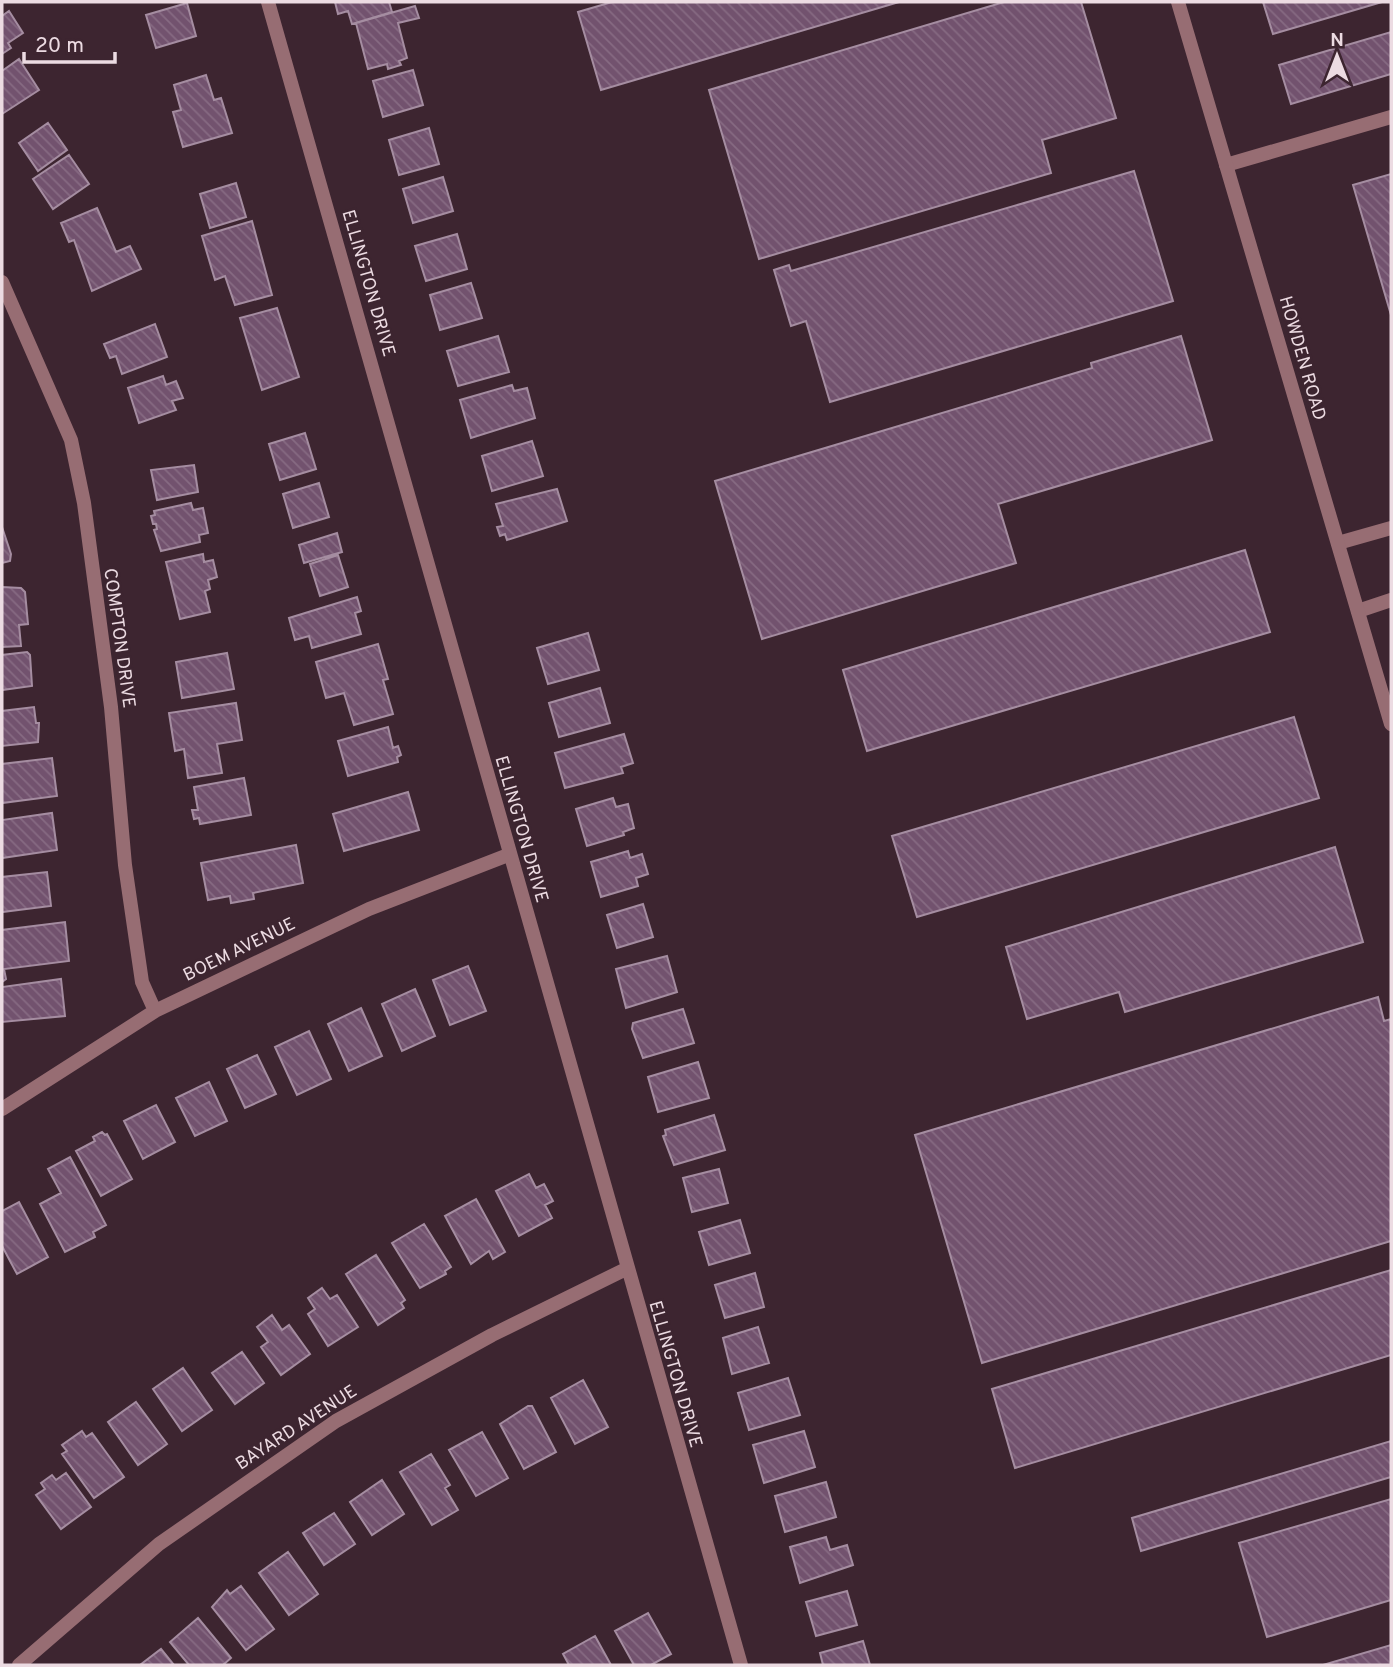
<svg xmlns="http://www.w3.org/2000/svg" width="1393" height="1667" font-family="Overpass,sans-serif">
	<defs>
		<pattern id="building-back-hatch" width="6" height="6" patternUnits="userSpaceOnUse" patternTransform="scale(1.75)"><rect width="6" height="6" fill="#72526e"/><path d="M-1 5l2 2M0 0l6 6M5-1l2 2" fill="none" stroke="#866a82"/></pattern>
	</defs>
	<rect width="100%" height="100%" fill="#3d2530"/>
	<path fill="url(#building-back-hatch)" stroke="#a58da1" stroke-width="2" d="M335 2H389L392 12 352 24 348 11 338 14Z
		M612 2H899L601 90 578 12Z
		M1004 2H1081L1116 118 1042 140 1051 173 759 259 709 90Z
		M1263 2H1382L1273 34Z
		M187 3 196 36 156 48 146 15Z
		M415 6 419 18 398 23 407 58 399 61 401 65 388 69 387 64 368 69 356 23Z
		M9 11 23 33 8 43 11 48 2 54V16Z
		M1391 32V74L1291 104 1279 65Z
		M19 59 39 90 2 114V71Z
		M413 70 423 105 383 117 373 81Z
		M206 75 214 100 221 98 232 133 183 147 173 112 181 110 174 85Z
		M48 123 67 150 38 171 19 143Z
		M429 128 439 164 399 175 389 140Z
		M69 155 89 184 53 209 33 179Z
		M1134 171 1173 301 830 402 806 321 791 326 774 270 789 265 791 271Z
		M1391 174V315L1353 185Z
		M443 177 453 211 413 223 403 189Z
		M236 183 246 217 210 228 200 194Z
		M97 208 116 252 130 246 141 269 92 291 74 240 69 242 61 223Z
		M252 221 272 295 235 305 225 276 215 280 202 236Z
		M457 234 467 269 426 281 415 246Z
		M471 283 482 318 440 330 430 295Z
		M277 308 299 377 262 390 240 318Z
		M155 324 167 357 122 374 116 356 110 358 104 344Z
		M498 336 509 372 458 386 447 351Z
		M1181 336 1212 440 998 504 1016 563 762 639 715 481 1092 368 1091 363Z
		M163 376 166 385 176 381 183 398 172 401 176 410 139 423 128 388Z
		M512 385 514 391 527 388 535 418 471 438 460 400Z
		M305 433 316 469 280 480 269 444Z
		M532 441 543 476 492 491 482 456Z
		M194 465 198 492 157 500 151 470Z
		M319 483 329 517 293 528 283 494Z
		M557 489 567 521 507 540 505 534 500 536 497 527 503 526 496 504Z
		M191 503 193 510 203 508 208 533 199 535 200 542 161 551 154 530 157 529 156 524H153L151 516 155 515 154 511Z
		M2 527 11 554 10 561 2 563Z
		M337 533 342 552 304 563 299 545Z
		M1245 550 1270 632 867 751 843 670Z
		M203 554 204 562 213 560 217 577 208 580 210 589 205 591 210 612 180 619 166 562Z
		M338 555 348 587 320 596 310 564Z
		M2 587 21 588 25 592 28 624 19 625 21 646 2 647Z
		M357 597 361 611 355 613 361 634 312 648 309 636 295 640 289 618Z
		M588 633 599 670 548 684 537 648Z
		M378 644 388 679 383 680 393 714 354 725 344 693 326 698 316 662Z
		M27 652 30 655 32 686 2 690V655Z
		M227 653 234 689 182 698 176 662Z
		M600 688 610 723 559 737 549 703Z
		M236 703 242 740 217 744 222 773 188 778 184 749 175 751 169 713Z
		M34 707 36 723H39L38 742 2 746V711Z
		M1294 717 1319 798 917 917 892 836Z
		M388 727 393 748 398 746 401 755 397 757 398 762 348 776 338 741Z
		M624 734 633 763 621 767 623 773 565 788 555 753Z
		M52 758 57 796 2 803V764Z
		M244 778 251 815 200 824 199 818 194 819 192 810H198L194 787Z
		M408 792 419 830 344 851 333 814Z
		M613 798 616 807 628 804 634 828 623 832 624 835 587 846 576 809Z
		M52 813 57 850 2 858V820Z
		M296 845 303 883 253 893 254 899 231 903 230 896 208 900 201 863Z
		M1335 847 1363 942 1125 1012 1119 992 1027 1019 1006 947Z
		M628 851 630 858 642 854 648 874 636 878 638 886 601 897 591 862Z
		M47 872 51 906 2 912V877Z
		M643 904 653 937 617 948 607 915Z
		M65 922 69 961 4 969 6 979 2 982V930Z
		M667 956 677 992 626 1008 616 969Z
		M468 966 486 1011 450 1025 433 980Z
		M61 979 65 1016 2 1022V987Z
		M415 989 435 1036 402 1051 382 1004Z
		M1378 997 1384 1021 1391 1019V1241L982 1363 915 1135Z
		M361 1008 382 1056 349 1071 328 1024Z
		M683 1009 694 1043 643 1058 632 1029 633 1023Z
		M309 1031 331 1079 297 1095 275 1047Z
		M257 1055 276 1094 245 1108 227 1069Z
		M698 1062 709 1098 658 1112 648 1077Z
		M209 1082 227 1121 195 1136 176 1098Z
		M156 1105 175 1142 143 1159 124 1121Z
		M714 1115 725 1150 674 1165 663 1136 666 1135 665 1130Z
		M102 1132 105 1135 107 1134 132 1179 101 1196 76 1151 95 1141 93 1137Z
		M70 1157 106 1225 93 1232 95 1237 65 1252 40 1204 61 1193 48 1169Z
		M719 1169 728 1203 692 1212 683 1178Z
		M529 1174 536 1188 544 1184 553 1201 545 1205 552 1218 519 1236 496 1191Z
		M476 1199 505 1252 493 1259 489 1251 471 1264 445 1216Z
		M19 1202 48 1257 17 1274 2 1246V1211Z
		M740 1220 750 1253 709 1265 699 1232Z
		M424 1224 451 1267 445 1271 446 1274 420 1288 392 1243Z
		M376 1255 405 1300 401 1303 404 1308 378 1325 346 1274Z
		M1391 1270V1355L1015 1468 992 1389Z
		M755 1273 764 1307 725 1318 715 1285Z
		M322 1288 330 1299 337 1295 358 1327 328 1346 308 1314 315 1309 308 1298Z
		M272 1315 282 1330 289 1325 310 1354 281 1375 261 1347 268 1342 257 1327Z
		M758 1327 769 1363 732 1374 723 1338Z
		M242 1352 264 1383 235 1404 212 1373Z
		M183 1368 212 1410 182 1431 153 1389Z
		M788 1378 800 1415 749 1430 738 1393Z
		M583 1380 608 1427 575 1444 551 1398Z
		M136 1402 167 1444 138 1465 108 1422Z
		M528 1406H532L556 1452 524 1469 500 1424Z
		M82 1431 86 1437 92 1433 124 1477 94 1498 62 1454 67 1451 62 1445Z
		M804 1431 815 1467 764 1483 753 1445Z
		M482 1432 508 1478 476 1496 449 1450Z
		M1391 1441V1477L1141 1551 1132 1518Z
		M431 1454 450 1485 445 1488 458 1510 432 1525 400 1472Z
		M66 1473 91 1507 61 1529 36 1495 45 1489 41 1483 52 1475 56 1480Z
		M382 1480 404 1514 372 1535 350 1502Z
		M826 1482 836 1517 785 1532 775 1496Z
		M1391 1499V1600L1267 1637 1239 1543Z
		M334 1513 355 1544 324 1565 303 1533Z
		M826 1537 830 1550 847 1545 853 1565 800 1583 790 1547Z
		M288 1552 318 1594 289 1615 259 1573Z
		M241 1586 274 1629 246 1650 212 1607 227 1590 230 1594Z
		M847 1591 857 1625 816 1636 806 1602Z
		M648 1613 671 1654 651 1665H634L615 1631Z
		M198 1618 231 1658 223 1665H189L170 1642Z
		M595 1636 611 1665H569L563 1654Z
		M863 1641 870 1665H823L820 1653Z
		M1391 1645V1665H1323Z
		M161 1649 174 1665H140Z"/>
	<g fill="none" stroke-linecap="round" stroke-linejoin="round">
		<path stroke="#976d73" stroke-width="14" d="M1226 165 1391 117
			M1338 543 1391 528
			M1358 611 1391 600"/>
		<path stroke="#976d73" stroke-width="14" d="M268 2C427 556 580 1112 741 1665
			M1178 2 1391 724
			M2 282 71 440 84 503 111 707 125 865 142 982 155 1011
			M2 1109 155 1011 369 909 508 855
			M19 1665 159 1544 336 1421 492 1335 626 1269"/>
	</g>
	<g text-anchor="middle" stroke-width="5" stroke-linejoin="round" paint-order="stroke">
		<g font-size="18" fill="#ecdbe2" stroke="#3d2530">
			<text transform="translate(369 283) rotate(74)" y="6">ELLINGTON DRIVE</text>
			<text transform="translate(1303 358) rotate(74)" y="6">HOWDEN ROAD</text>
			<text transform="translate(120 638) rotate(82)" y="6">COMPTON DRIVE</text>
			<text transform="translate(522 829) rotate(74)" y="6">ELLINGTON DRIVE</text>
			<text transform="translate(239 949) rotate(-26)" y="6">BOEM AVENUE</text>
			<text transform="translate(676 1374) rotate(74)" y="6">ELLINGTON DRIVE</text>
			<text transform="translate(296 1427) rotate(-33)" y="6">BAYARD AVENUE</text>
		</g>
	</g>
	<rect width="1393" height="1667" fill="none" stroke="#ecdbe2" stroke-width="7"/>
	<g transform="translate(1337 56)" stroke="#3d2530" stroke-width="5" paint-order="stroke">
	<path d="M0-5L12 26L0 18L-12 26Z" fill="#ecdbe2"/>
	<text y="-10" font-size="19" font-weight="bold" text-anchor="middle" fill="#ecdbe2">N</text>
	</g>
	<path d="M24 52v10h91v-10" fill="none" stroke="#ecdbe2" stroke-width="3.5"/>
	<text x="35" y="52" font-size="21" fill="#ecdbe2" stroke="#3d2530" stroke-width="5" paint-order="stroke">20 m</text>
</svg>
